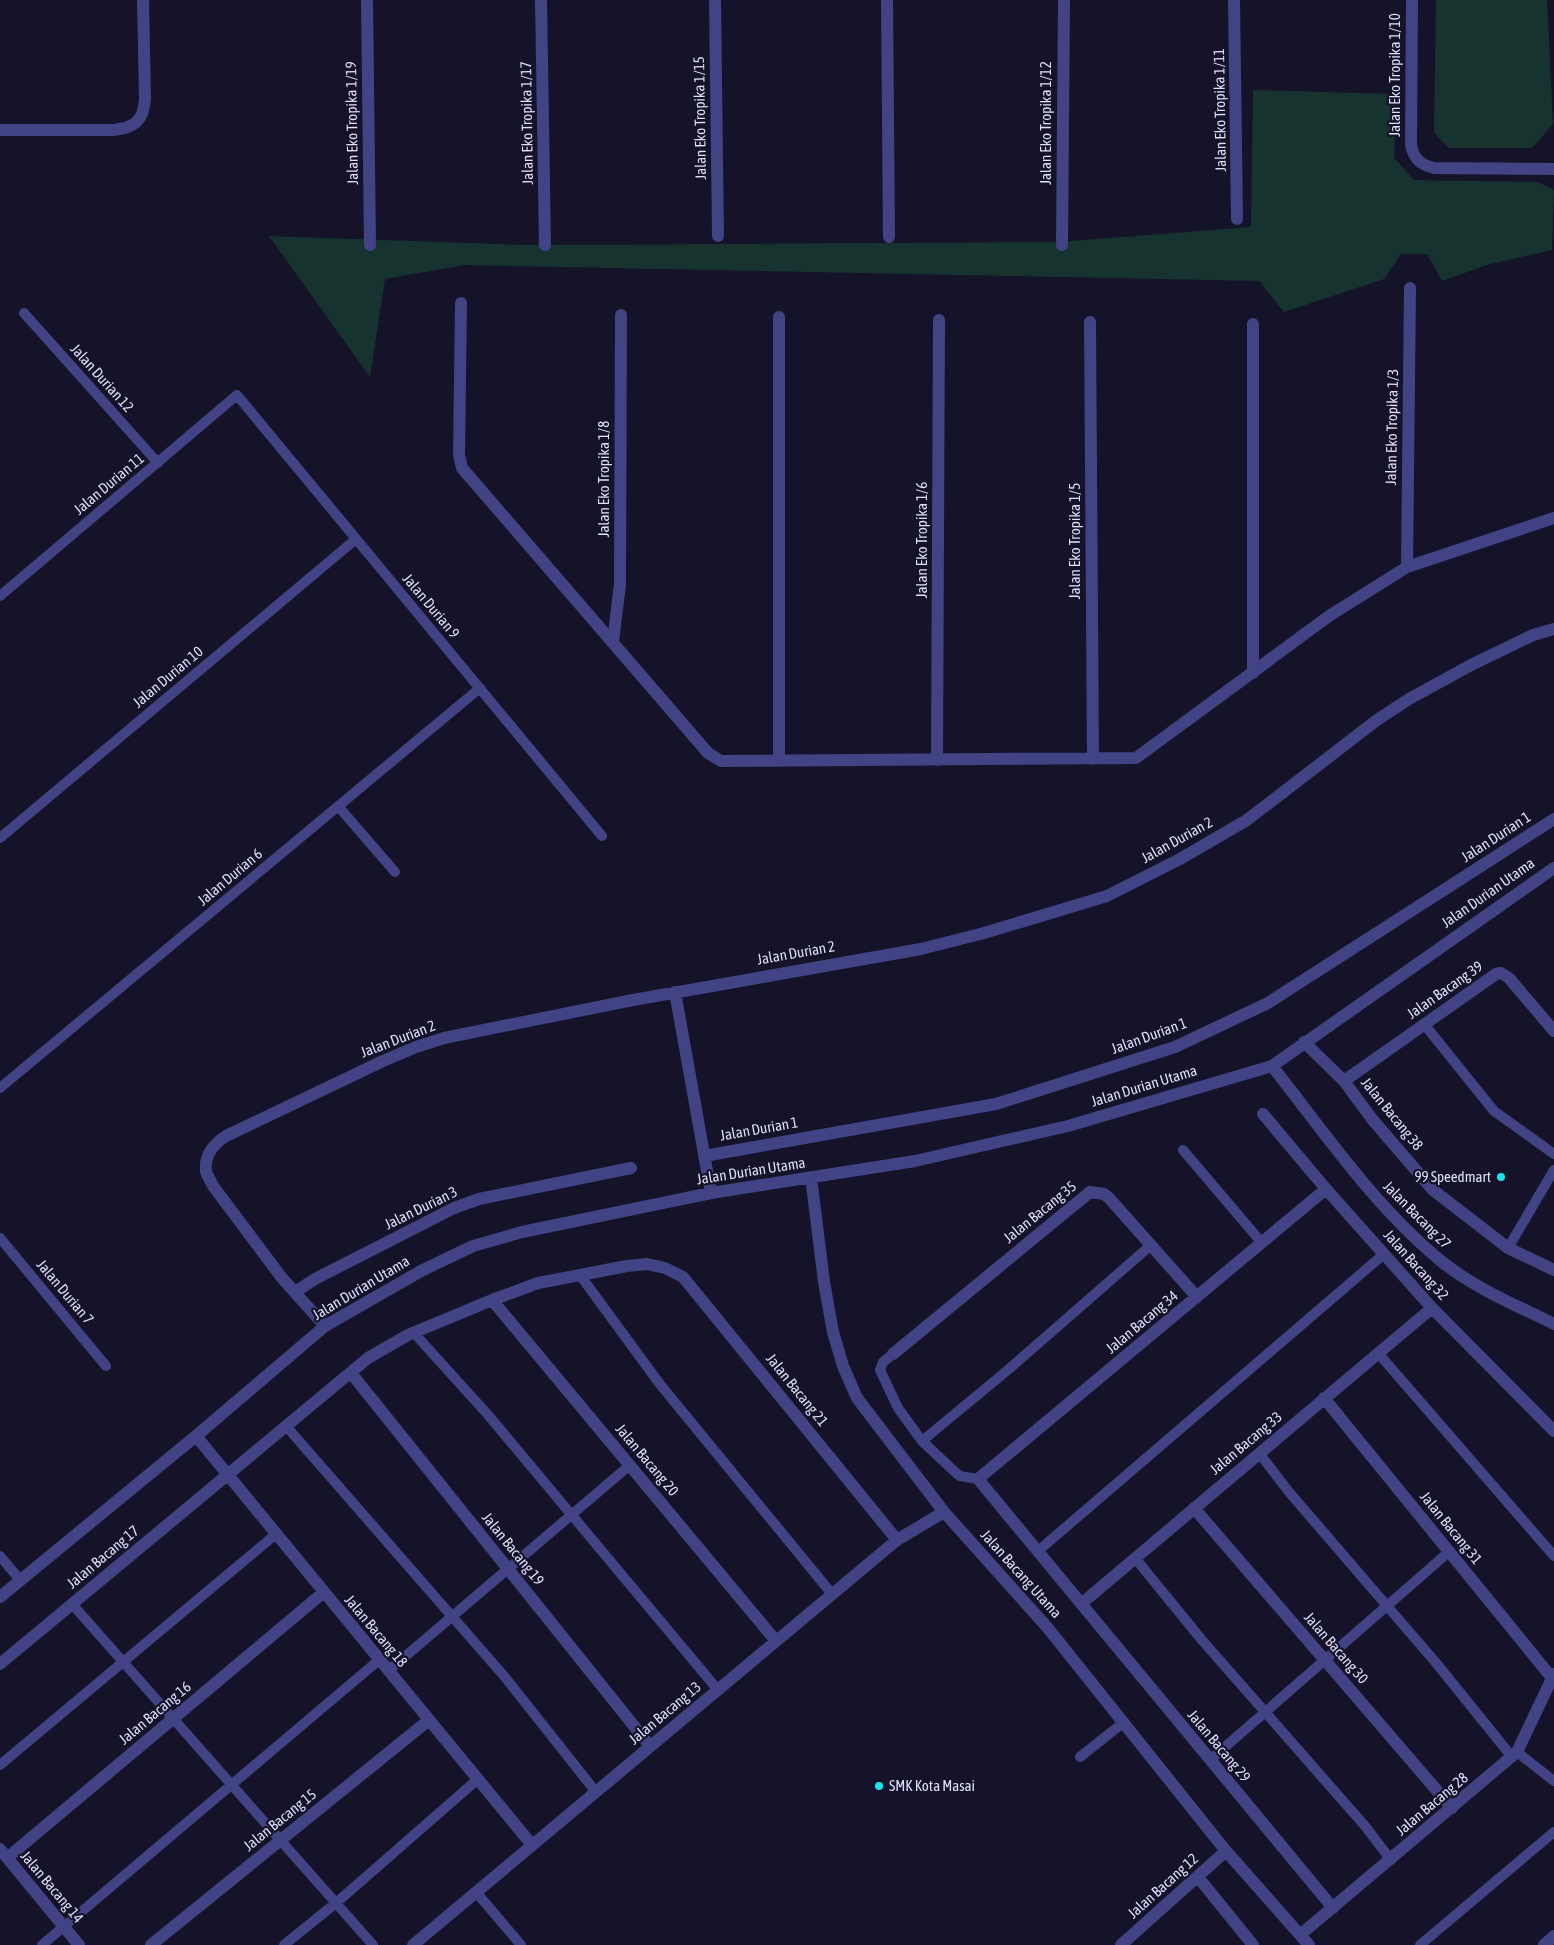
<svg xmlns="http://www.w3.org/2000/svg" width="1554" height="1945" font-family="'Asap Condensed',sans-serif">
	<rect width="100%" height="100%" fill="#151329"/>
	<path fill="#163330" d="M1436 0H1547L1553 124 1532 148H1449L1434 133Z
		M1253 90 1397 94 1394 158 1414 180 1538 182 1554 190 1552 250 1487 265 1442 281 1427 254H1401L1384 279 1284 312 1259 281 464 265 385 279 370 377 269 236 526 245 1058 242 1251 227Z"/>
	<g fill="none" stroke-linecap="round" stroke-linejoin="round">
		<path stroke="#424385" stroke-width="10" d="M24 313 158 463
			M0 596 237 395 602 836
			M338 806 395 872
			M0 838 356 539
			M1424 1024 1494 1111 1554 1154
			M0 1088 480 688
			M1183 1150 1262 1243
			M0 1238 106 1366
			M1508 1248 1554 1170
			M580 1275 659 1383 832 1594
			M414 1333 489 1416 718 1690
			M1378 1353 1554 1556
			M893 1354 883 1362 880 1370 898 1408 922 1441 955 1472 960 1476 978 1479
			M286 1426 504 1676 596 1792
			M922 1441 1009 1369 1151 1245
			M1259 1453 1289 1492 1437 1664 1512 1757
			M1038 1551 1384 1254
			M0 1556 20 1580
			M1135 1558 1201 1639 1365 1826 1391 1860
			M72 1604 373 1945
			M388 1671 630 1465
			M1517 1752 1554 1781
			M1080 1757 1124 1722
			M1210 1760 1450 1551
			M0 1765 276 1534
			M476 1892 521 1945
			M42 1945 379 1660
			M284 1945 336 1903 478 1779
			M1420 1945 1554 1832"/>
		<path stroke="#424385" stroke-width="12" d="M367 0 370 245
			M541 0 545 245
			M715 0 718 236
			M887 0 889 237
			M1234 0 1237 219
			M1412 0 1411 144C1413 158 1420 165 1434 168L1554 169
			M0 130H113C134 128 144 121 145 98L143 0
			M1062 245 1064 0
			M461 303 459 455 462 468 708 753 721 761 1136 758 1329 616 1407 567 1554 518
			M1090 322 1093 759
			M1253 324V673
			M1407 567 1410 288
			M613 642 620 584 621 315
			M779 760V317
			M937 760 939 320
			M675 992 711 1193
			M1304 1042 1344 1081 1372 1119 1433 1190 1508 1248 1554 1270
			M1272 1066C1325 1133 1375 1207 1441 1261 1474 1288 1516 1305 1554 1324
			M1344 1081 1496 974 1501 973 1509 978 1554 1031
			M1263 1114 1326 1189 1432 1308 1554 1431
			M704 1156 996 1104 1175 1047 1268 1003 1554 819
			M811 1177 824 1282 833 1332 843 1366 857 1398 944 1512 1047 1627 1226 1851 1309 1945
			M1326 1189 978 1479 1333 1908
			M295 1292 315 1279 454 1208 479 1199 631 1168
			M492 1300 776 1641
			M325 1326 282 1278 213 1186C211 1181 207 1176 206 1171 204 1155 215 1143 226 1136L383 1061 416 1047 444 1038 633 1000 921 949 984 933 1107 896 1180 859 1247 820 1377 720 1409 699 1471 665 1533 635 1554 629
			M893 1354 1090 1192 1104 1194 1109 1198 1197 1297
			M351 1373 650 1746
			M1324 1398 1552 1678
			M196 1436 532 1845
			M1194 1508 1452 1808
			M0 1597 196 1436 325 1326 421 1271 473 1246 522 1232 711 1193 915 1161 1068 1126 1272 1066 1554 868
			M1081 1604 1432 1308
			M0 1664 368 1358 408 1335 492 1300 538 1283 627 1266 647 1264 665 1268 683 1277 897 1540
			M0 1849 79 1945
			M7 1858 324 1592
			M1198 1877 1253 1945
			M1300 1935 1517 1752 1554 1674
			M151 1945 429 1720
			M413 1945 897 1540 944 1512
			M1121 1945 1226 1851
			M1544 1945 1554 1936"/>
	</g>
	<g fill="#18e4ee" stroke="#151329" stroke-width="2">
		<circle cx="1501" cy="1177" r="5"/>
		<circle cx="879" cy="1786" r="5"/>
	</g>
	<g text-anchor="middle" stroke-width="4.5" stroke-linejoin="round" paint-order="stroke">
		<g font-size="15" fill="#dfdefc" stroke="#151329">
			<text transform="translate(1395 75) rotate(-90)" y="5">Jalan Eko Tropika 1/10</text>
			<text transform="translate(1220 110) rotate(-91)" y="5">Jalan Eko Tropika 1/11</text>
			<text transform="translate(700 118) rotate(-91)" y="5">Jalan Eko Tropika 1/15</text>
			<text transform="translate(352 123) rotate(-91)" y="5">Jalan Eko Tropika 1/19</text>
			<text transform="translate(527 123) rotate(-91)" y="5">Jalan Eko Tropika 1/17</text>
			<text transform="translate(1046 123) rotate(-90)" y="5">Jalan Eko Tropika 1/12</text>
			<text transform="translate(102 378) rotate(48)" y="5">Jalan Durian 12</text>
			<text transform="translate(1392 427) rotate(-89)" y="5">Jalan Eko Tropika 1/3</text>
			<text transform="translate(604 479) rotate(-90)" y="5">Jalan Eko Tropika 1/8</text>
			<text transform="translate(109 484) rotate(-40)" y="5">Jalan Durian 11</text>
			<text transform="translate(922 540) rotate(-90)" y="5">Jalan Eko Tropika 1/6</text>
			<text transform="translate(1075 541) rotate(-90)" y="5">Jalan Eko Tropika 1/5</text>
			<text transform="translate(431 606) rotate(50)" y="5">Jalan Durian 9</text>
			<text transform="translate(168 677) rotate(-40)" y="5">Jalan Durian 10</text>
			<text transform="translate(1496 837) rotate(-33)" y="5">Jalan Durian 1</text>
			<text transform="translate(1177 840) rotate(-29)" y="5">Jalan Durian 2</text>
			<text transform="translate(230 877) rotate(-40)" y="5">Jalan Durian 6</text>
			<text transform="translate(1488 893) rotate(-35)" y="5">Jalan Durian Utama</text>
			<text transform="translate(796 953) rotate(-10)" y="5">Jalan Durian 2</text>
			<text transform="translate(1445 990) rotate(-35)" y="5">Jalan Bacang 39</text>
			<text transform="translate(1149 1036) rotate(-20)" y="5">Jalan Durian 1</text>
			<text transform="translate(398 1039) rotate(-21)" y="5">Jalan Durian 2</text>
			<text transform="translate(1144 1086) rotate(-17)" y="5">Jalan Durian Utama</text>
			<text transform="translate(1392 1114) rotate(51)" y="5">Jalan Bacang 38</text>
			<text transform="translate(759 1129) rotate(-10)" y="5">Jalan Durian 1</text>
			<text transform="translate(751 1171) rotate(-9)" y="5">Jalan Durian Utama</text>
			<text transform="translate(421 1208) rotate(-26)" y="5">Jalan Durian 3</text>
			<text transform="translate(1040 1212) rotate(-39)" y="5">Jalan Bacang 35</text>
			<text transform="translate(1417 1215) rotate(45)" y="5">Jalan Bacang 27</text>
			<text transform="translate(1416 1265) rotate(48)" y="5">Jalan Bacang 32</text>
			<text transform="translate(361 1288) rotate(-31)" y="5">Jalan Durian Utama</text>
			<text transform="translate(65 1292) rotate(50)" y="5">Jalan Durian 7</text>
			<text transform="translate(1142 1322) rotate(-40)" y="5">Jalan Bacang 34</text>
			<text transform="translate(797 1390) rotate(51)" y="5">Jalan Bacang 21</text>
			<text transform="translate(1246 1443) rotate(-40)" y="5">Jalan Bacang 33</text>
			<text transform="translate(647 1460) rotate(50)" y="5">Jalan Bacang 20</text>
			<text transform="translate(1451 1528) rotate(51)" y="5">Jalan Bacang 31</text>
			<text transform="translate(513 1549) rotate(51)" y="5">Jalan Bacang 19</text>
			<text transform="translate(103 1557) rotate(-40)" y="5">Jalan Bacang 17</text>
			<text transform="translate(1021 1574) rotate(48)" y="5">Jalan Bacang Utama</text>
			<text transform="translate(376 1631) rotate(50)" y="5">Jalan Bacang 18</text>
			<text transform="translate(1336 1648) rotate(49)" y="5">Jalan Bacang 30</text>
			<text transform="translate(155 1713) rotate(-40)" y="5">Jalan Bacang 16</text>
			<text transform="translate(665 1713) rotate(-40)" y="5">Jalan Bacang 13</text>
			<text transform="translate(1219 1746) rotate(50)" y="5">Jalan Bacang 29</text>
			<text transform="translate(1432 1804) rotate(-40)" y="5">Jalan Bacang 28</text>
			<text transform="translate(280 1820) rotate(-39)" y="5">Jalan Bacang 15</text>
			<text transform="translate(1163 1886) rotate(-42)" y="5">Jalan Bacang 12</text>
			<text transform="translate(52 1887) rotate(50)" y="5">Jalan Bacang 14</text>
		</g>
		<g font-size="15" fill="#dfdefc" stroke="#151329" text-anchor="end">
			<text x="1491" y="1182">99 Speedmart</text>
			<text x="889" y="1791" text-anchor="start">SMK Kota Masai</text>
		</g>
	</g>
</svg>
